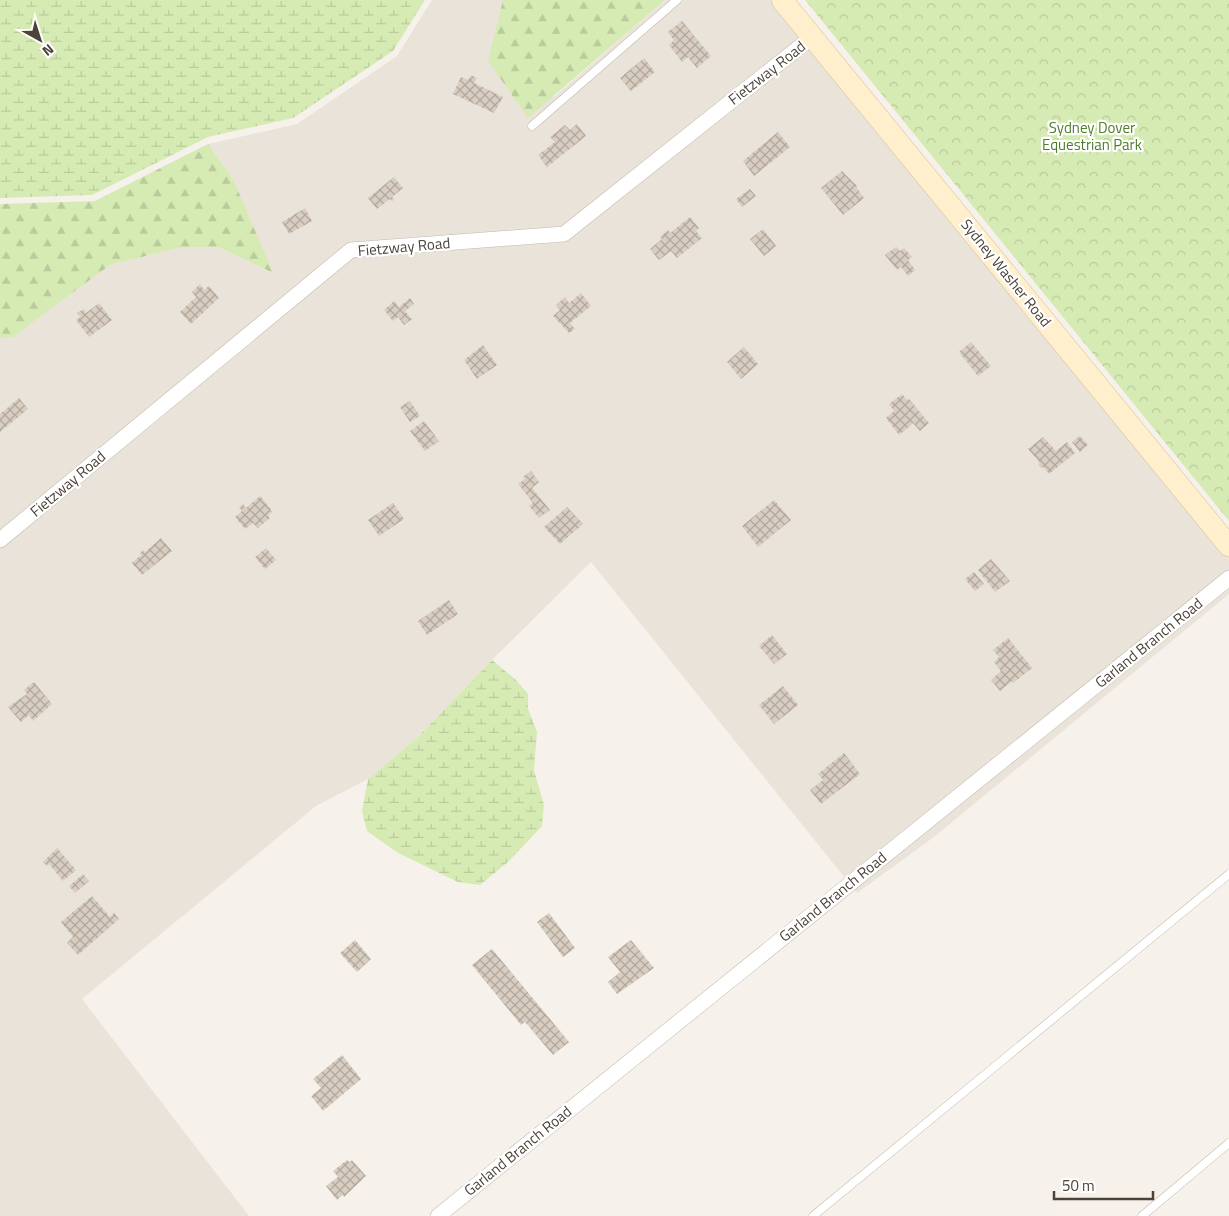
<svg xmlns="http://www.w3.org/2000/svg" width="1229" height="1216" font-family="'Titillium Web',sans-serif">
	<defs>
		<pattern id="forest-firs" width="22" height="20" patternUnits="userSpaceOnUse" patternTransform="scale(1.25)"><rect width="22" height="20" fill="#d6eab4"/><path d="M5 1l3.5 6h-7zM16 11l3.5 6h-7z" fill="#b9ca9c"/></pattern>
		<pattern id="wetland-marsh" width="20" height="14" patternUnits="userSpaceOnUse" patternTransform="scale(1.25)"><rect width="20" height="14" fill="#d6eab4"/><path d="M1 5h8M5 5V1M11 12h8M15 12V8" fill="none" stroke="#b9ca9c"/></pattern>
		<pattern id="park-crowns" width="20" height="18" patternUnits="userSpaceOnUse" patternTransform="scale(1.25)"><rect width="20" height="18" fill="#d6eab4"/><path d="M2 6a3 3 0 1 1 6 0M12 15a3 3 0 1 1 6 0" fill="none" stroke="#b9ca9c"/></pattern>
		<pattern id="building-cross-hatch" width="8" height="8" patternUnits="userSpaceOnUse" patternTransform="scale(1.25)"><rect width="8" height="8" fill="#d8cdc0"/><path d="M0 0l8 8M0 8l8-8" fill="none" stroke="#b1a89d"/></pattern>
	</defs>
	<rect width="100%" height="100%" fill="#f6f2eb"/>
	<path fill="#eae3d9" d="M432 0H503V4L554 97 665 0H773L1229 556V594L934 837 857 893 591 562 492 660 417 738 368 779 316 806 82 999 249 1216H0V338L13 337 110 265 178 248 218 247 272 273 234 181 208 144 297 124 397 56Z"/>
	<path fill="url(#forest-firs)" d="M503 0H665L528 118 488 61Z
		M208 144 234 181 273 273 218 247 178 248 110 265 13 337 0 338V204L95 201Z"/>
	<path fill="url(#wetland-marsh)" d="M0 0H425L393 51 293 118 208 137 92 195 0 198Z
		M492 660 516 680 528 694V709L537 732 534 770 544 805 542 826 509 861 480 885 458 882 398 853 367 831 362 811 368 779 417 738Z"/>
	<path fill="url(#park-crowns)" d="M805 0H1229V521Z"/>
	<path fill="url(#building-cross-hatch)" d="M682 21 711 56 697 68 688 57 682 62 669 45 674 40 668 32Z
		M644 58 655 72 631 91 620 78Z
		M471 75 477 78 474 83 503 97 494 113 453 94 461 77 468 80Z
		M577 124 586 136 547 167 538 155 555 142 550 137 565 125 570 130Z
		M778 132 790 147 754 176 743 161Z
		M842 171 857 186 856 187 864 198 843 215 821 188Z
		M394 177 403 188 392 197 394 200 392 201 390 199 377 209 368 198Z
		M750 189 756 196 742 207 736 199Z
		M305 208 312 221 289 234 282 222Z
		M690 217 699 228 696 231 702 238 677 258 671 251 659 260 650 249 662 239 660 237 668 230 670 233Z
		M763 229 776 246 764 256 750 239Z
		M896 247 900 251 904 248 912 257 908 260 915 270 908 276 901 267 897 270 885 255Z
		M200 284 204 290 209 286 219 298 191 324 180 312 196 297 192 292Z
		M581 293 591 306 570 323 575 329 569 333 553 316 560 310 556 305 565 297 569 303Z
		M410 298 414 304 405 311 412 319 404 325 398 317 393 321 384 310 394 301 399 307Z
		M99 303 112 320 89 337 76 320 80 317 77 313 84 309 86 313Z
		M971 342 991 366 978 376 959 352Z
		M483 345 497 365 477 379 464 360Z
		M744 347 758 364 741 379 727 362Z
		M902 394 907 400 909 399 929 423 920 431 913 423 909 427 907 426 909 427 899 435 886 418 894 411 889 404Z
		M19 398 28 409 0 432V414Z
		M410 401 420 416 410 422 400 407Z
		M424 421 439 441 425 451 410 431Z
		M1080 436 1088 445 1080 452 1072 442Z
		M1043 437 1056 451 1067 442 1075 453 1049 474 1043 467 1041 468 1038 464 1040 463 1028 449Z
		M531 471 539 482 532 488 550 510 539 518 529 506 533 503 518 484 525 479 523 477Z
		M260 496 271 509 270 510 272 512 268 515 270 518 258 528 253 523 245 529 235 517 242 511 239 507 243 504 246 508Z
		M774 500 791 520 758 547 742 526Z
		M393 503 404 519 379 536 368 520Z
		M567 507 583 524 560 544 544 527Z
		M161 538 172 551 142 575 132 563 141 555 140 553 143 550 145 552Z
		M266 548 276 560 265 569 255 557Z
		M991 559 1010 581 995 592 978 570Z
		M974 572 984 584 975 591 965 579Z
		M449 600 458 614 427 635 418 621Z
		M772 635 787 654 774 664 759 646Z
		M1008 638 1032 668 1013 683 1012 681 1000 691 991 680 1001 671 994 662 999 657 993 650Z
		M34 682 52 704 33 721 29 715 21 722 8 707 27 694 24 690Z
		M783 686 798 705 774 724 759 705Z
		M844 753 860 774 821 804 810 790 823 780 818 774Z
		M57 848 76 870 63 881 49 864 47 866 43 862Z
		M83 874 89 881 75 893 69 886Z
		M92 896 110 917 114 913 119 919 78 955 67 943 73 937 61 922Z
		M549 913 575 948 563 957 537 922Z
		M355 940 371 959 357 972 340 953Z
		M631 940 654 968 617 994 608 982 620 972 608 957Z
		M492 949 569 1042 553 1055 525 1022 521 1025 472 965Z
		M342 1055 361 1079 323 1111 311 1096 321 1088 313 1079Z
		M347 1160 350 1162 352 1160 366 1176 344 1197 343 1195 337 1200 326 1186 338 1177 333 1171Z"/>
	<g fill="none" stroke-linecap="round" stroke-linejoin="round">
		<defs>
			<path id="lane" d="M532 126 677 0
				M813 1216 1229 874
				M1142 1216 1229 1143"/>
			<path id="street" d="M0 540 351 250 564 234 812 37
				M438 1216 1229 578"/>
			<path id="secondary" d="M782 0 1229 546"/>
		</defs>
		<use href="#lane" stroke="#c2b9ad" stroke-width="9"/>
		<use href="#street" stroke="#c2b9ad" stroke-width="16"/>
		<use href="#secondary" stroke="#d6c29a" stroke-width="22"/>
		<use href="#lane" stroke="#fff" stroke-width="8"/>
		<use href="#street" stroke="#fff" stroke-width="15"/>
		<use href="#secondary" stroke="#ffefcc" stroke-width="21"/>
	</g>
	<g text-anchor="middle" stroke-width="4.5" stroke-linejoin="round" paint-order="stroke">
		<g font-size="15" fill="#4b4238" stroke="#fff">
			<text transform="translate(767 73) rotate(-38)" y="5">Fietzway Road</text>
			<text transform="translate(404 247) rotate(-5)" y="5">Fietzway Road</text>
			<text transform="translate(1006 273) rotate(51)" y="5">Sydney Washer Road</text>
			<text transform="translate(68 484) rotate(-40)" y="5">Fietzway Road</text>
			<text transform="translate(1149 643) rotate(-39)" y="5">Garland Branch Road</text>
			<text transform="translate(833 897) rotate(-39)" y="5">Garland Branch Road</text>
			<text transform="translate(518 1151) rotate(-39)" y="5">Garland Branch Road</text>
		</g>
		<g font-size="15" fill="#507f29" stroke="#fff">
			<text x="1092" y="133">Sydney Dover<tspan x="1092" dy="17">Equestrian Park</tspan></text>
		</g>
	</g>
	<g transform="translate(40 40) rotate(141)" stroke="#ffffff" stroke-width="4" paint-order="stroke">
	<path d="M0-4L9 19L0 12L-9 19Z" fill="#4b4238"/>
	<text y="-8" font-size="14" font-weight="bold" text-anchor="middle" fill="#4b4238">N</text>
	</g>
	<path d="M1054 1191v8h99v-8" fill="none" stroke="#4b4238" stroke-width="2.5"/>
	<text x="1062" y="1191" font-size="15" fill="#4b4238" stroke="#ffffff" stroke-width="4" paint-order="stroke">50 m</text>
</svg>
